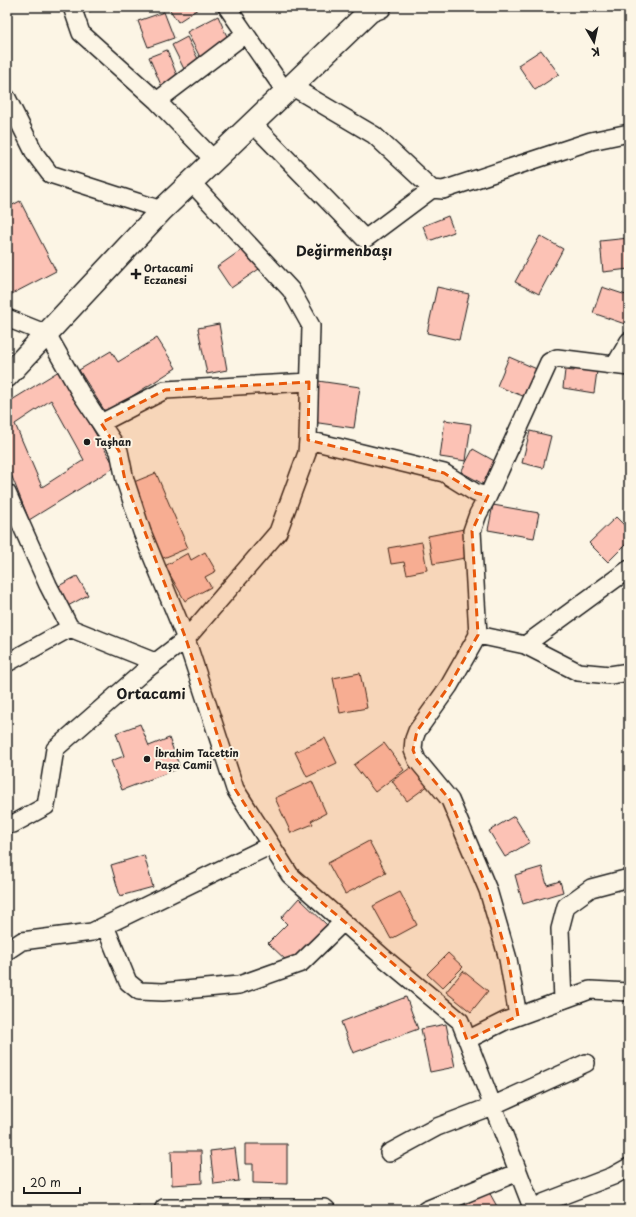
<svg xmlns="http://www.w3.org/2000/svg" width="636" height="1217" font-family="'Playpen Sans',sans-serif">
	<rect width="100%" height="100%" fill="#fcf5e5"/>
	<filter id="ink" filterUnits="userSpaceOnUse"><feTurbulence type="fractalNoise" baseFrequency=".025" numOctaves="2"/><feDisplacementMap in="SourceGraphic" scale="8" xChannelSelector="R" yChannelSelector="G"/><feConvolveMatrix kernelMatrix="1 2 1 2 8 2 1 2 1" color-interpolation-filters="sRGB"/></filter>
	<g filter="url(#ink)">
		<path fill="#fcc2b5" stroke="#1c1c1c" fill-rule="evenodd" d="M77 7H105L79 14Z
			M168 7H201L178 22Z
			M164 12 174 38 148 47 138 21Z
			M218 16 229 41 201 59 187 32Z
			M187 37 200 63 185 71 172 45Z
			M167 50 178 78 161 85 149 57Z
			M541 50 559 74 535 90 518 65Z
			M20 201 56 271 10 295 7 288V208Z
			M448 216 454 232 429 241 423 226Z
			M540 236 563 249 539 294 515 282Z
			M629 238V269L603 272 600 241Z
			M247 246 262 267 231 288 217 267Z
			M437 287 469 294 459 340 427 333Z
			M602 287 629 296V313L625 324 593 313Z
			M219 324 227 370 207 374 198 328Z
			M157 338 176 368 106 413 79 370 111 351 118 362Z
			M509 357 539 370 528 398 497 386Z
			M576 361 598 364 594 393 563 388 565 370 574 371Z
			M59 371 115 467 29 520 7 464V403ZM51 400 84 460 42 487 15 424Z
			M318 381 360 387 354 428 312 422Z
			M445 420 471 424 466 461 440 457Z
			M530 431 551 436 543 468 522 463Z
			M473 449 498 463 485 485 461 472Z
			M156 473 188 548 161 559 129 484Z
			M493 505 539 513 534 538 488 530Z
			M616 517 629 530V541L608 562 589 543Z
			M464 529 470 557 433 564 428 536Z
			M422 542 427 570 407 574 404 562 391 564 388 548Z
			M205 552 216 571 205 577 211 587 185 601 165 566 188 553 191 560Z
			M77 576 88 595 66 607 55 588Z
			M360 673 367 708 340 713 333 678Z
			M140 724 149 746 169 738 180 768 122 790 111 761 124 756 116 733Z
			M325 738 337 763 307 777 295 752Z
			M384 743 404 770 375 792 354 765Z
			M414 765 429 785 407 801 392 781Z
			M312 781 326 813 311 821 313 824 291 833 275 798Z
			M514 816 530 842 505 857 489 831Z
			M369 841 386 873 345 894 328 863Z
			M144 855 153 887 120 896 111 865Z
			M542 867 547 885 560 881 563 892 523 904 515 875Z
			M400 892 417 925 391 939 373 906Z
			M299 898 327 925 290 964 268 943 287 924 281 918Z
			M448 953 463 967 442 988 427 974Z
			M463 971 488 991 471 1012 446 992Z
			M406 997 418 1029 353 1053 341 1022Z
			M446 1024 455 1067 430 1072 421 1029Z
			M245 1144H287V1184L253 1183V1164H245Z
			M235 1148 239 1181 214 1184 210 1151Z
			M171 1151H201L202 1183 172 1185Z
			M489 1192 499 1210H468L465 1204Z
			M139 1206 140 1210H103Z"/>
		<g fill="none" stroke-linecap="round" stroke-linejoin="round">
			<defs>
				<path id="street" d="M72 7 81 33 157 101 214 160
					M227 7 285 91
					M291 86 374 135 432 189 443 190 591 141 629 133
					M7 98 35 154 50 174 162 210
					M157 101 245 34
					M252 123 365 239 432 189
					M7 318 47 334 80 392 119 451 125 480 142 532 186 639 235 789 290 875 384 958 460 1021 533 1210
					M615 365 629 341
					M629 367 557 358 549 362 488 496 478 514 472 531 478 635 525 645 578 672 610 675 629 672
					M101 423 165 390 309 382
					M308 440 444 473 476 493 488 496
					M7 493 48 585 70 628 155 662
					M478 635 449 686 417 731 414 739 413 750 417 760 450 800 488 890 508 959 518 1016
					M525 645 629 569
					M7 663 70 628
					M7 825 13 824 46 806 55 749 143 672 186 639 278 532 307 453 308 440 311 326 291 290 191 182
					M105 926 128 982 139 991 163 992 239 985 301 963 343 922
					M7 951 22 941 92 932 271 845
					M563 1000 560 929 566 906 591 888 629 878
					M467 1040 505 1021 590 990 629 992
					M389 1153 437 1127 492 1106 586 1063
					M163 1210 164 1208H325L327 1210
					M426 1210 518 1172
					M541 1210 543 1203 613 1176 629 1167"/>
				<path id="secondary" d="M7 376 162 210 370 11 380 7"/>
			</defs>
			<use href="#street" stroke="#1c1c1c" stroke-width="20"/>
			<use href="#secondary" stroke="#1c1c1c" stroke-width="25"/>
			<use href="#street" stroke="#fcf5e5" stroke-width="17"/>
			<use href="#secondary" stroke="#fcf5e5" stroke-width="22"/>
		</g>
	</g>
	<path fill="#e8590c" fill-opacity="0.2" stroke="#e8590c" stroke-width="3" stroke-dasharray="8 5" stroke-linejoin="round" d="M309 382 308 440 444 473 476 493 488 496 472 531 478 635 449 686 417 731 413 750 417 760 450 800 488 890 508 959 518 1016 467 1040 460 1021 290 875 235 789 186 639 125 480 119 451 101 423 165 390Z"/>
	<g fill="#1c1c1c" stroke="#fcf5e5" stroke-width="1.5">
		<path d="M134 268h4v4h4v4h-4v4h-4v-4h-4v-4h4z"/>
		<circle cx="87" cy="442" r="4"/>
		<circle cx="147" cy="759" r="4"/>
	</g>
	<g text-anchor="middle" stroke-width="4" stroke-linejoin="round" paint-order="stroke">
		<g font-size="10" font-weight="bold" fill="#1c1c1c" stroke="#fcf5e5" text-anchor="start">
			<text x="144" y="272">Ortacami<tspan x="144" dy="12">Eczanesi</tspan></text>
			<text x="95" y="446">Taşhan</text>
			<text x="155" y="757">İbrahim Tacettin<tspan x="155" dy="12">Paşa Camii</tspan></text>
		</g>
		<g font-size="14" font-weight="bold" fill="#1c1c1c" stroke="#fcf5e5">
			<text x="344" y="256">Değirmenbaşı</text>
			<text x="151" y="699">Ortacami</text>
		</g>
	</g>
	<rect width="636" height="1217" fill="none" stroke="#fcf5e5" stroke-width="24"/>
	<rect x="12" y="12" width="612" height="1193" fill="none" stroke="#1c1c1c" stroke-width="1.5" filter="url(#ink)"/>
	<g transform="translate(594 42) rotate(171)" stroke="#fcf5e5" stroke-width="3" paint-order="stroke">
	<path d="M0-3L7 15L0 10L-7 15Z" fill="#1c1c1c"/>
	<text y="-6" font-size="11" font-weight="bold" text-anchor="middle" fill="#1c1c1c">K</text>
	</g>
	<path d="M24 1187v6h56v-6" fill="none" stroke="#1c1c1c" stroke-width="2"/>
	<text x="30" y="1187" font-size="12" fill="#1c1c1c" stroke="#fcf5e5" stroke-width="3" paint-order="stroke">20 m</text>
</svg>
